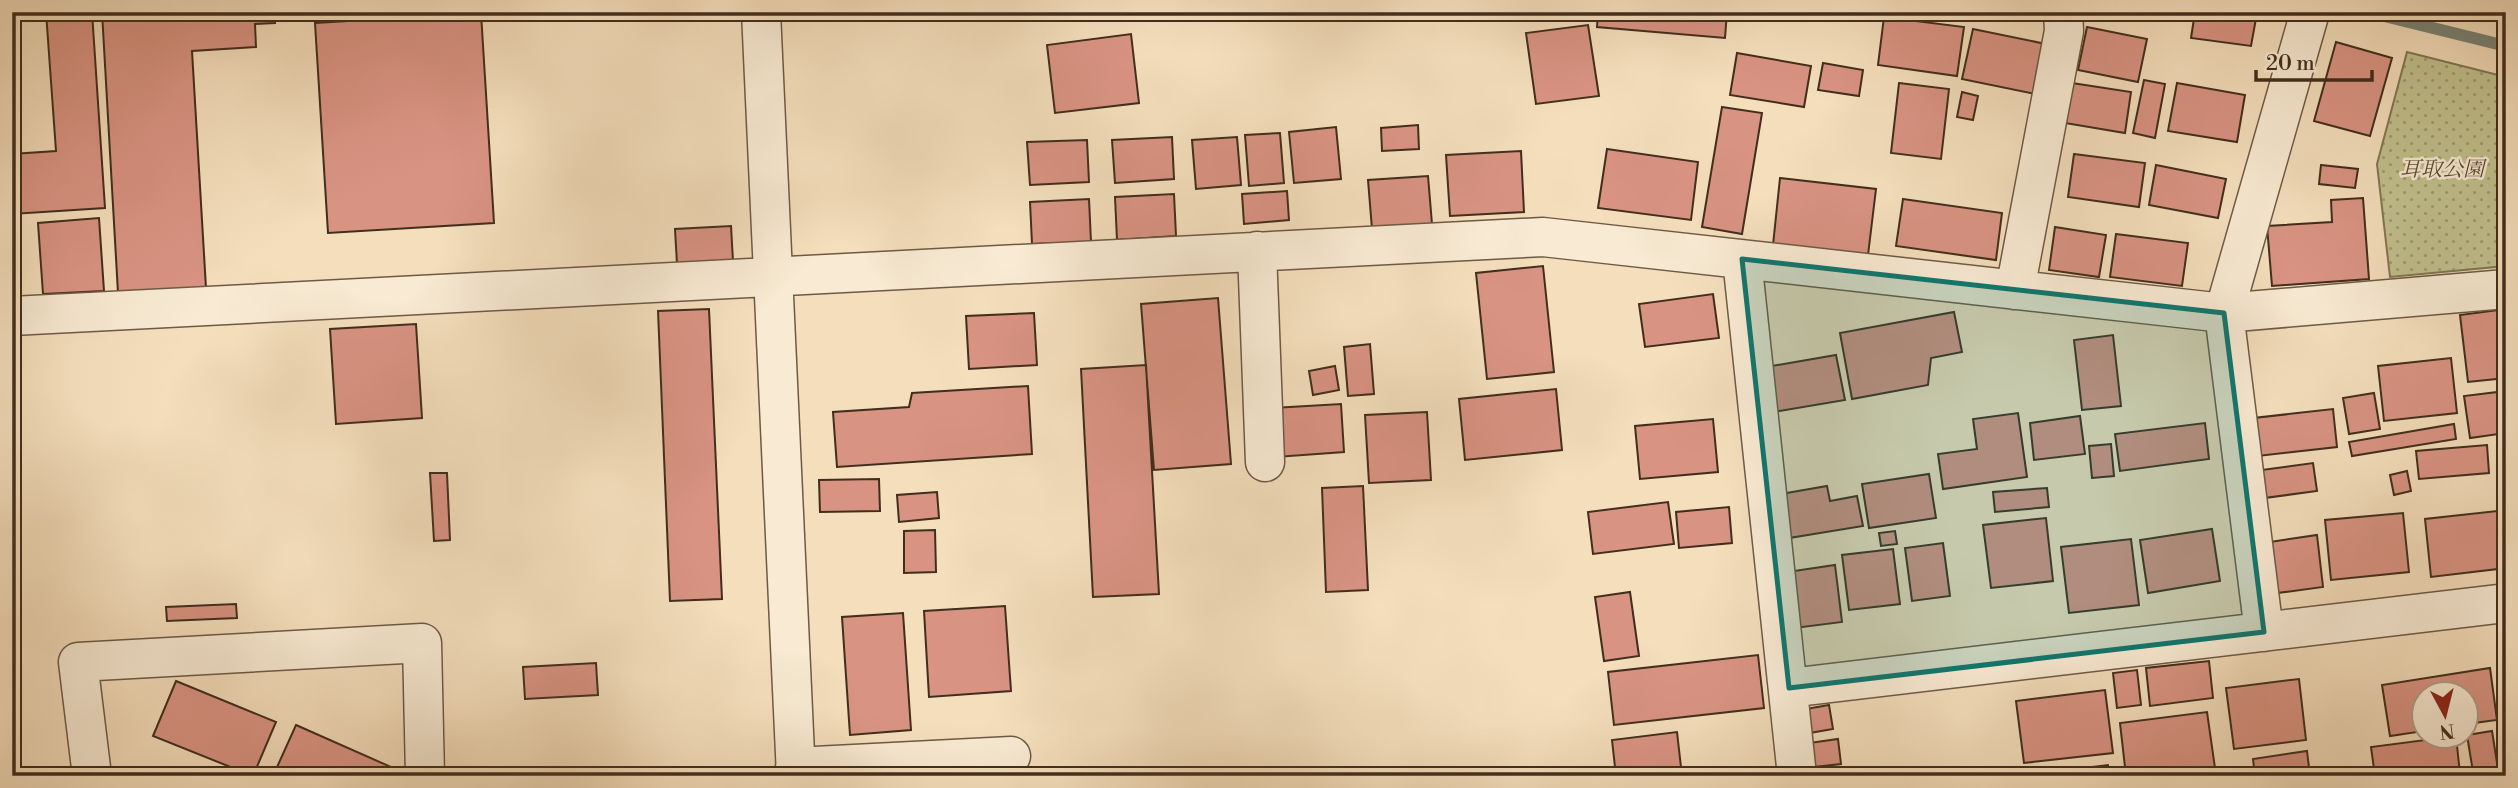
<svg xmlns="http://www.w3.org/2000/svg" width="2518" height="788" font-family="'Libre Bodoni','Noto Serif JP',serif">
	<defs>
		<pattern id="green-dots" width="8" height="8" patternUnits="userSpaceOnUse" patternTransform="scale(1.75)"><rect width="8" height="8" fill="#c1c08d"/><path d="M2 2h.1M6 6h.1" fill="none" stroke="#9e9c72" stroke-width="1.8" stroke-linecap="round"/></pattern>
	</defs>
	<rect width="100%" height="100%" fill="#f4debc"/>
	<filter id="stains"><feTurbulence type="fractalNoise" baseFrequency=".00286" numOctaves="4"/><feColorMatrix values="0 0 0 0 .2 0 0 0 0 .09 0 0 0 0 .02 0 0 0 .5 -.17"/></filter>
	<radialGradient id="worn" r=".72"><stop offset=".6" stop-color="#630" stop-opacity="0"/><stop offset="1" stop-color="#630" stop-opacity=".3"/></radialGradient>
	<path fill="url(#green-dots)" stroke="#817754" stroke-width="2" d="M2407 52 2506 77V266L2390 277 2377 164Z"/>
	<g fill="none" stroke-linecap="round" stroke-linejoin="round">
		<path stroke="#788375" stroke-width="12" d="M2368 12 2506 46"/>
	</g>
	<path fill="#d99383" stroke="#412e1c" stroke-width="2" d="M46 12H92L105 208 12 214V154L56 151Z
		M102 12H275V23L255 24 256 47 192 51 206 288 118 293Z
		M1598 12H1727L1725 38 1597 27Z
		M2195 12 2257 13 2251 46 2191 38Z
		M481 13 494 223 328 233 315 23Z
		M1884 17 1964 27 1957 76 1878 65Z
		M1588 25 1599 96 1536 104 1526 33Z
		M2087 27 2147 39 2138 82 2078 70Z
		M1973 29 2046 44 2035 94 1962 79Z
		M1131 34 1139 103 1055 113 1047 45Z
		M2336 42 2392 58 2370 136 2314 121Z
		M1737 53 1811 66 1804 107 1730 95Z
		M1823 63 1863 70 1859 96 1818 90Z
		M2144 80 2165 84 2155 138 2133 133Z
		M1899 83 1949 89 1941 159 1891 153Z
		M2072 83 2131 92 2125 133 2065 123Z
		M2177 83 2245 95 2237 142 2168 131Z
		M1962 92 1978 96 1973 120 1957 117Z
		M1722 107 1762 113 1742 234 1702 227Z
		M1418 125 1419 149 1382 151 1381 128Z
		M1336 127 1341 179 1294 183 1289 132Z
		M1280 133 1284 183 1249 186 1245 135Z
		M1172 137 1174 179 1115 183 1112 140Z
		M1237 137 1241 185 1196 189 1192 140Z
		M1087 140 1089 182 1030 185 1027 142Z
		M1607 149 1698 162 1691 220 1598 208Z
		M1521 151 1524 212 1450 216 1446 155Z
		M2074 154 2145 163 2139 207 2068 197Z
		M2156 165 2226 179 2218 218 2149 205Z
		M2321 165 2358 169 2355 188 2319 184Z
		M1428 176 1432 224 1372 229 1368 180Z
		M1780 178 1876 189 1868 255 1773 245Z
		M1287 191 1289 220 1244 224 1242 194Z
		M1174 194 1176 236 1117 240 1115 197Z
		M2363 198 2369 279 2272 286 2267 226 2332 222 2331 200Z
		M1089 199 1091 242 1032 244 1030 202Z
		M1903 199 2002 213 1996 260 1896 246Z
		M99 218 104 291 43 294 38 223Z
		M731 226 733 261 677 264 675 229Z
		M2055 227 2106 235 2099 277 2049 270Z
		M2116 234 2188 243 2182 286 2110 277Z
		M1543 266 1554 372 1487 379 1476 273Z
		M1713 294 1719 338 1645 347 1639 304Z
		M1218 298 1231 464 1154 470 1141 304Z
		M709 309 722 599 670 601 658 311Z
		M2506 309V378L2468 382 2460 315Z
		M1954 312 1962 352 1931 358 1928 385 1852 399 1840 333Z
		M1034 313 1037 365 969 369 966 316Z
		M416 324 422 418 336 424 330 329Z
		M2113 335 2121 406 2082 410 2074 340Z
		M1370 344 1374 394 1348 396 1344 347Z
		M1836 355 1845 400 1774 412 1766 367Z
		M2451 358 2457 413 2384 421 2378 366Z
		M1146 365 1159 594 1093 597 1081 369Z
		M1335 366 1339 390 1313 395 1309 371Z
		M1028 386 1032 454 837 467 833 412 909 407 912 393Z
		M1556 389 1562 450 1465 460 1459 399Z
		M2506 391V433L2470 438 2464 396Z
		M2374 393 2380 429 2349 434 2343 398Z
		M1341 404 1344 452 1276 457 1273 408Z
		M2333 409 2337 447 2258 456 2254 418Z
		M1427 412 1431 480 1369 483 1365 415Z
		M2018 413 2027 477 1943 489 1938 454 1977 449 1973 419Z
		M2080 416 2085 454 2034 460 2030 423Z
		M1713 419 1718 472 1640 479 1635 426Z
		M2205 423 2209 459 2120 471 2115 434Z
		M2454 424 2456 439 2352 456 2349 442Z
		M2111 444 2114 476 2092 478 2089 446Z
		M2487 445 2489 473 2419 479 2416 451Z
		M2313 463 2317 491 2257 499 2254 471Z
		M2407 471 2411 491 2394 495 2390 475Z
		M430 473H447L450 540 434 541Z
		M1929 474 1936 518 1869 528 1862 484Z
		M879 479 880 511 820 512 819 480Z
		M1363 486 1368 590 1326 592 1322 488Z
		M1827 486 1830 501 1857 496 1863 526 1783 539 1775 495Z
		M2047 488 2049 507 1995 512 1993 492Z
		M937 492 939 518 899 522 897 495Z
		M1668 502 1674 544 1593 554 1588 512Z
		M1729 507 1732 543 1679 548 1676 512Z
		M2506 510V568L2431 577 2425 519Z
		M2403 513 2409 572 2331 580 2325 520Z
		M2046 518 2053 581 1991 588 1983 525Z
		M2212 529 2220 581 2148 593 2140 540Z
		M935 530 936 572 904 573V531Z
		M1895 531 1897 544 1881 546 1879 533Z
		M2317 535 2323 587 2270 594 2263 543Z
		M2131 539 2139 605 2069 613 2061 547Z
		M1943 543 1950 596 1912 601 1905 548Z
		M1893 549 1900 604 1849 610 1842 555Z
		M1835 565 1842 622 1795 628 1787 572Z
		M1630 592 1639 656 1604 661 1595 597Z
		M236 604 237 618 167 621 166 607Z
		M1005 606 1011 691 929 697 924 611Z
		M903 613 911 730 850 735 842 617Z
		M1758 655 1764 708 1614 725 1608 672Z
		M2209 661 2213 698 2150 706 2146 668Z
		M596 663 598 695 525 699 523 667Z
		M2490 668 2497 720 2466 724V694H2424V731L2390 736 2382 685Z
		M2137 670 2141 705 2117 708 2113 673Z
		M2299 679 2306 740 2234 749 2226 688Z
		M176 681 276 722 253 776 153 736Z
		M2105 690 2113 753 2024 763 2016 701Z
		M1829 705 1833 729 1804 734 1800 710Z
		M2207 712 2215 768 2159 776H2126L2120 723Z
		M296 725 400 771 397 776H273Z
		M2492 731 2498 769 2473 772 2467 735Z
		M1677 732 1682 776H1616L1612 740Z
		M2456 736 2460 774 2375 776 2371 747Z
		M1838 739 1841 764 1805 768 1802 744Z
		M2307 751 2310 776H2255L2253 759Z
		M2108 765 2109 776H2043V773Z"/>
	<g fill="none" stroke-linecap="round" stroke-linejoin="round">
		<defs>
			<path id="minor" d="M761 12 796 776
				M1257 251 1265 462
				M1742 259 1797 776
				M2015 290 2064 31 2063 12
				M12 316 1543 237 2224 313 2506 289
				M2264 632 2224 313 2310 12
				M1789 688 2506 603
				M795 767 1011 756
				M92 776 78 662 422 643 425 776"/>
		</defs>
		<use href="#minor" stroke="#6e5a44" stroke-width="41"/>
		<use href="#minor" stroke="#f8ead3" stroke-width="38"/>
	</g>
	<path fill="#0f766e" fill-opacity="0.2" stroke="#0f766e" stroke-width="5" stroke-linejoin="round" d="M1742 259 2224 313 2264 632 1789 688Z"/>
	<g text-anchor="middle" stroke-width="5" stroke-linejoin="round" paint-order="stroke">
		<g font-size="21" font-style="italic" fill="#5b4b33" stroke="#f8ead3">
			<text x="2442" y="176">耳取公園</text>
		</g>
	</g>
	<rect width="2518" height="788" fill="none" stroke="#f4debc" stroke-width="42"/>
	<rect x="14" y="14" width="2490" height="760" fill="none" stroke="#412e1c" stroke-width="3.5"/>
	<rect x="21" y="21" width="2476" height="746" fill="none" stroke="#412e1c" stroke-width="2"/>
	<g transform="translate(2445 715) rotate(173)"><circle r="33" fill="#f8ead3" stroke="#af9f8a" stroke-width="2"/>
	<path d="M0-5L12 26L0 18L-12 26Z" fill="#8f2418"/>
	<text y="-10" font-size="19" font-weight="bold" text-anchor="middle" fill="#412e1c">N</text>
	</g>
	<path d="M2256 70v10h116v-10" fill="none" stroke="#412e1c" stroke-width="3.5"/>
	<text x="2266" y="70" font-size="21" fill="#412e1c" stroke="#f8ead3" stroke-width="5" paint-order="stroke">20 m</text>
	<rect width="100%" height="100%" filter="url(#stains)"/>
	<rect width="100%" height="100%" fill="url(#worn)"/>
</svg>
